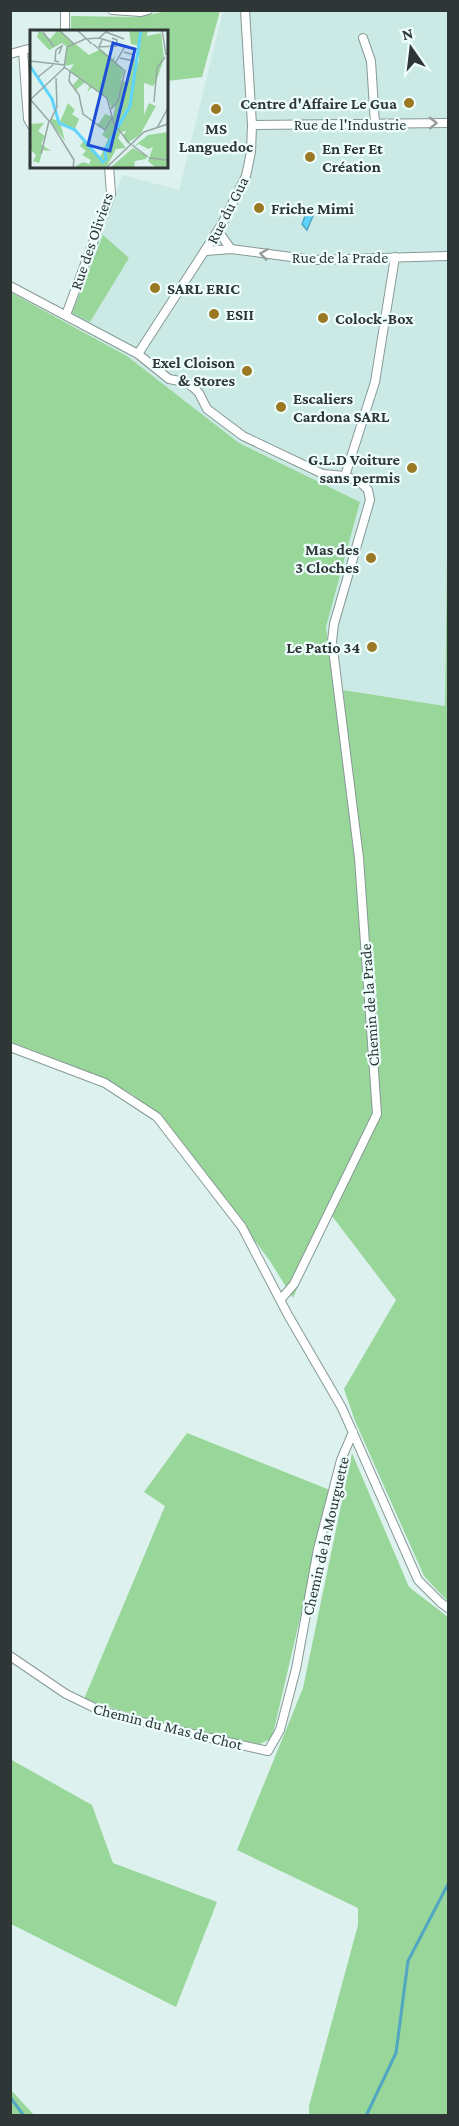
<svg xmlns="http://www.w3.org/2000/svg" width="459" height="2126" font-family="'Crimson Pro',serif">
	<rect width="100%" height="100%" fill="#ddf2ef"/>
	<path fill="#cbeae5" d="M223 11H448V472L445 706 334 688 326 627 360 502 239 443 127 356 64 320 123 175 179 190Z"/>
	<path fill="#99d699" d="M173 10 220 11 202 77 167 81 166 32 71 31V16L136 17Z
		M103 235 129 258 90 322 72 313Z
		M10 292 127 356 239 443 360 502 326 627 358 879 375 1112 293 1298 270 1261 159 1114 133 1095 106 1079 11 1042Z
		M448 472V1602L424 1576 355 1421 344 1389 396 1300 332 1216 380 1115 370 962 343 690 445 706Z
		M187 1433 330 1490 272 1738 256 1746 160 1723 84 1699 165 1506 144 1492Z
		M352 1453 409 1587 448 1617V2115H309V2106L358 1925V1908L237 1850 303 1688Z
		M10 1759 92 1805 113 1863 217 1902 176 2007 11 1924Z
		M11 2090 34 2115H11Z"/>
	<path fill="#5fd5fe" stroke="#51a6c2" stroke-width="1.5" d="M305 207 315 211 307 230 302 224 306 214 303 212Z"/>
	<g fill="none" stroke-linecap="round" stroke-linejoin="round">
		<path stroke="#51a6c2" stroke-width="3" d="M10 2097 24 2116
			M366 2116 396 2053 408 1961 448 1884"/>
		<defs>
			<path id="street" d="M112 10 141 12 148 10
				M65 32V10
				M363 38 371 61 375 124
				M23 51 28 119 32 126
				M10 54 32 48
				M252 125 448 123
				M218 231 231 249
				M206 251 231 249 314 260 448 256
				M10 286 138 354 169 379 185 382 193 387 199 393 207 409 243 436 323 474 345 476 360 482 368 490 370 500 334 624 332 641 359 858 377 1114 294 1284 281 1299
				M66 315 111 194 109 166
				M138 354 222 224 246 176 251 152 252 125 245 10
				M345 476 375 382 395 257
				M10 1047 105 1083 157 1117 242 1227 288 1315 342 1408 418 1580 441 1603 448 1608
				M10 1656 66 1694 99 1710 161 1727 268 1751 280 1730 296 1669 318 1549 341 1460 353 1432"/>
		</defs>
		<use href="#street" stroke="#869996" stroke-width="10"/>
		<use href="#street" stroke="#fff" stroke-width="8"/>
	</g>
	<defs><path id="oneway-chevron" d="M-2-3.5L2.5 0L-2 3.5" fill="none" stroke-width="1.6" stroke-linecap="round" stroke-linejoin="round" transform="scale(1.5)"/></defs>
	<g stroke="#979b9a">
		<use href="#oneway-chevron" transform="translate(433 123) rotate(-1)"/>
		<use href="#oneway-chevron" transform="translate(264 254) rotate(-172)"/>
	</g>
	<g fill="#9b7823" stroke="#eefefc" stroke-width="2">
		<circle cx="409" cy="103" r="6"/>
		<circle cx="216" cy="109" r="6"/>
		<circle cx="310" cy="157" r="6"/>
		<circle cx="259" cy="208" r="6"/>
		<circle cx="155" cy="288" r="6"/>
		<circle cx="214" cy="314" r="6"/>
		<circle cx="323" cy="318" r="6"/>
		<circle cx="247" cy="371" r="6"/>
		<circle cx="281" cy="407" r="6"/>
		<circle cx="412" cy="468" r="6"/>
		<circle cx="371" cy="558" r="6"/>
		<circle cx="372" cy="647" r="6"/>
	</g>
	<g text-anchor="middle" stroke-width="4.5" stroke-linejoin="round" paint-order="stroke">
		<g font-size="16" font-weight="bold" fill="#2f3736" stroke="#eefefc" text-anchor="start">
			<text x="397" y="109" text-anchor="end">Centre d'Affaire Le Gua</text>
			<text x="216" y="134" text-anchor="middle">MS<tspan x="216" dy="18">Languedoc</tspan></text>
			<text x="322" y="154">En Fer Et<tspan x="322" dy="18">Création</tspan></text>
			<text x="271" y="214">Friche Mimi</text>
			<text x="167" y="294">SARL ERIC</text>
			<text x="226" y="320">ESII</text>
			<text x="335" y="324">Colock-Box</text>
			<text x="235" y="368" text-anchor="end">Exel Cloison<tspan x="235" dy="18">&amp; Stores</tspan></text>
			<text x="293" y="404">Escaliers<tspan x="293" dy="18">Cardona SARL</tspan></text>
			<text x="400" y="465" text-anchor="end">G.L.D Voiture<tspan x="400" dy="18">sans permis</tspan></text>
			<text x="359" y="555" text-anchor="end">Mas des<tspan x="359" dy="18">3 Cloches</tspan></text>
			<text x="360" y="653" text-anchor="end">Le Patio 34</text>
		</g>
		<g font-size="16" fill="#2f3736" stroke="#eefefc">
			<text x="350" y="130">Rue de l'Industrie</text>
			<text transform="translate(227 210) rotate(-63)" y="6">Rue du Gua</text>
			<text transform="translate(91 241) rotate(-71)" y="6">Rue des Oliviers</text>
			<text x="340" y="263">Rue de la Prade</text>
			<text transform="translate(369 1005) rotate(-94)" y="6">Chemin de la Prade</text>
			<text transform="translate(325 1536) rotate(-77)" y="6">Chemin de la Mourguette</text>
			<text transform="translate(168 1726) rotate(14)" y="6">Chemin du Mas de Chot</text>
		</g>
	</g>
	<g transform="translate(30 30)">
		<rect width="138" height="138" fill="#ddf2ef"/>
		<path d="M9 0 20 9 28 0 59 25 71 19 82 29 85 26 84 30 94 42 91 50 96 52 103 31 108 33 109 29V16L101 14 99 0H118L117 6 131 3 134 28 126 52 123 56 114 53V85L119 73 126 76 110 105 97 113 93 106 96 101 91 102 88 108 96 118 86 119 76 138H47L46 136 53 132 59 134 61 130 52 125 56 121 50 116 54 110 70 128 78 109 72 105 75 100 67 96 75 84 83 87 85 76 82 79 78 69 62 57 57 62 60 55 55 52 46 60 43 55 49 48 39 41 44 34 35 36 37 17 32 13 19 20 7 7ZM38 73 45 80 42 84 49 89 45 99 30 92 35 111 21 92V88L30 92ZM14 93 8 101 15 106 11 114 21 121 13 120 9 133 3 131 6 125 0 119V94ZM138 102V138H126L118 131 123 117 118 119 109 114 103 117 118 105ZM103 118 117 126 116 129 105 131 104 138H80Z" fill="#99d699"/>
		<path fill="none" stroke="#5fd5fe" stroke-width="3" d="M0 36 22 69 29 93 45 100 74 133M76 131 75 120 100 76 111 0"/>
		<path fill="none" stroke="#97a7a5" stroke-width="1.5" d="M29 0 43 13M47 0 62 14M132 0 136 25M13 2 24 17M76 2 94 9M69 8 95 16 86 32M72 10 69 17 86 16 87 10 82 8M63 14 95 41 88 71 81 79M29 24 32 16 26 20 25 31 29 32M90 28 104 31V25L94 22M0 31 35 35M34 37 77 68 84 94 100 114M40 42 39 51 49 65 53 84 75 100 82 88M8 47 23 35M26 48 27 77 20 91 44 130 43 138M0 69 19 91M0 70 34 38 37 17 55 9 69 8 78 0M124 72 127 38 135 27M127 98 138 78M102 115 118 127M11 124 19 91M119 128 138 130M76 138 114 102 138 94"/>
		<path fill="#1d4ed8" fill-opacity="0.15" stroke="#1d4ed8" stroke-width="3" d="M83 13 105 19 80 121 58 115Z"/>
		<rect width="138" height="138" fill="none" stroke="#2f3736" stroke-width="3"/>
	</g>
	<rect width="459" height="2126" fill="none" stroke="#2f3736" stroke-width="24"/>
	<g transform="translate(411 48) rotate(346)" stroke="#eefefc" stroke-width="4.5" paint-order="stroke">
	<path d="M0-4.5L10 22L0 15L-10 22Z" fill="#2f3736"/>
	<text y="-9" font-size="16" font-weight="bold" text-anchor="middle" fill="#2f3736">N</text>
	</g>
</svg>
